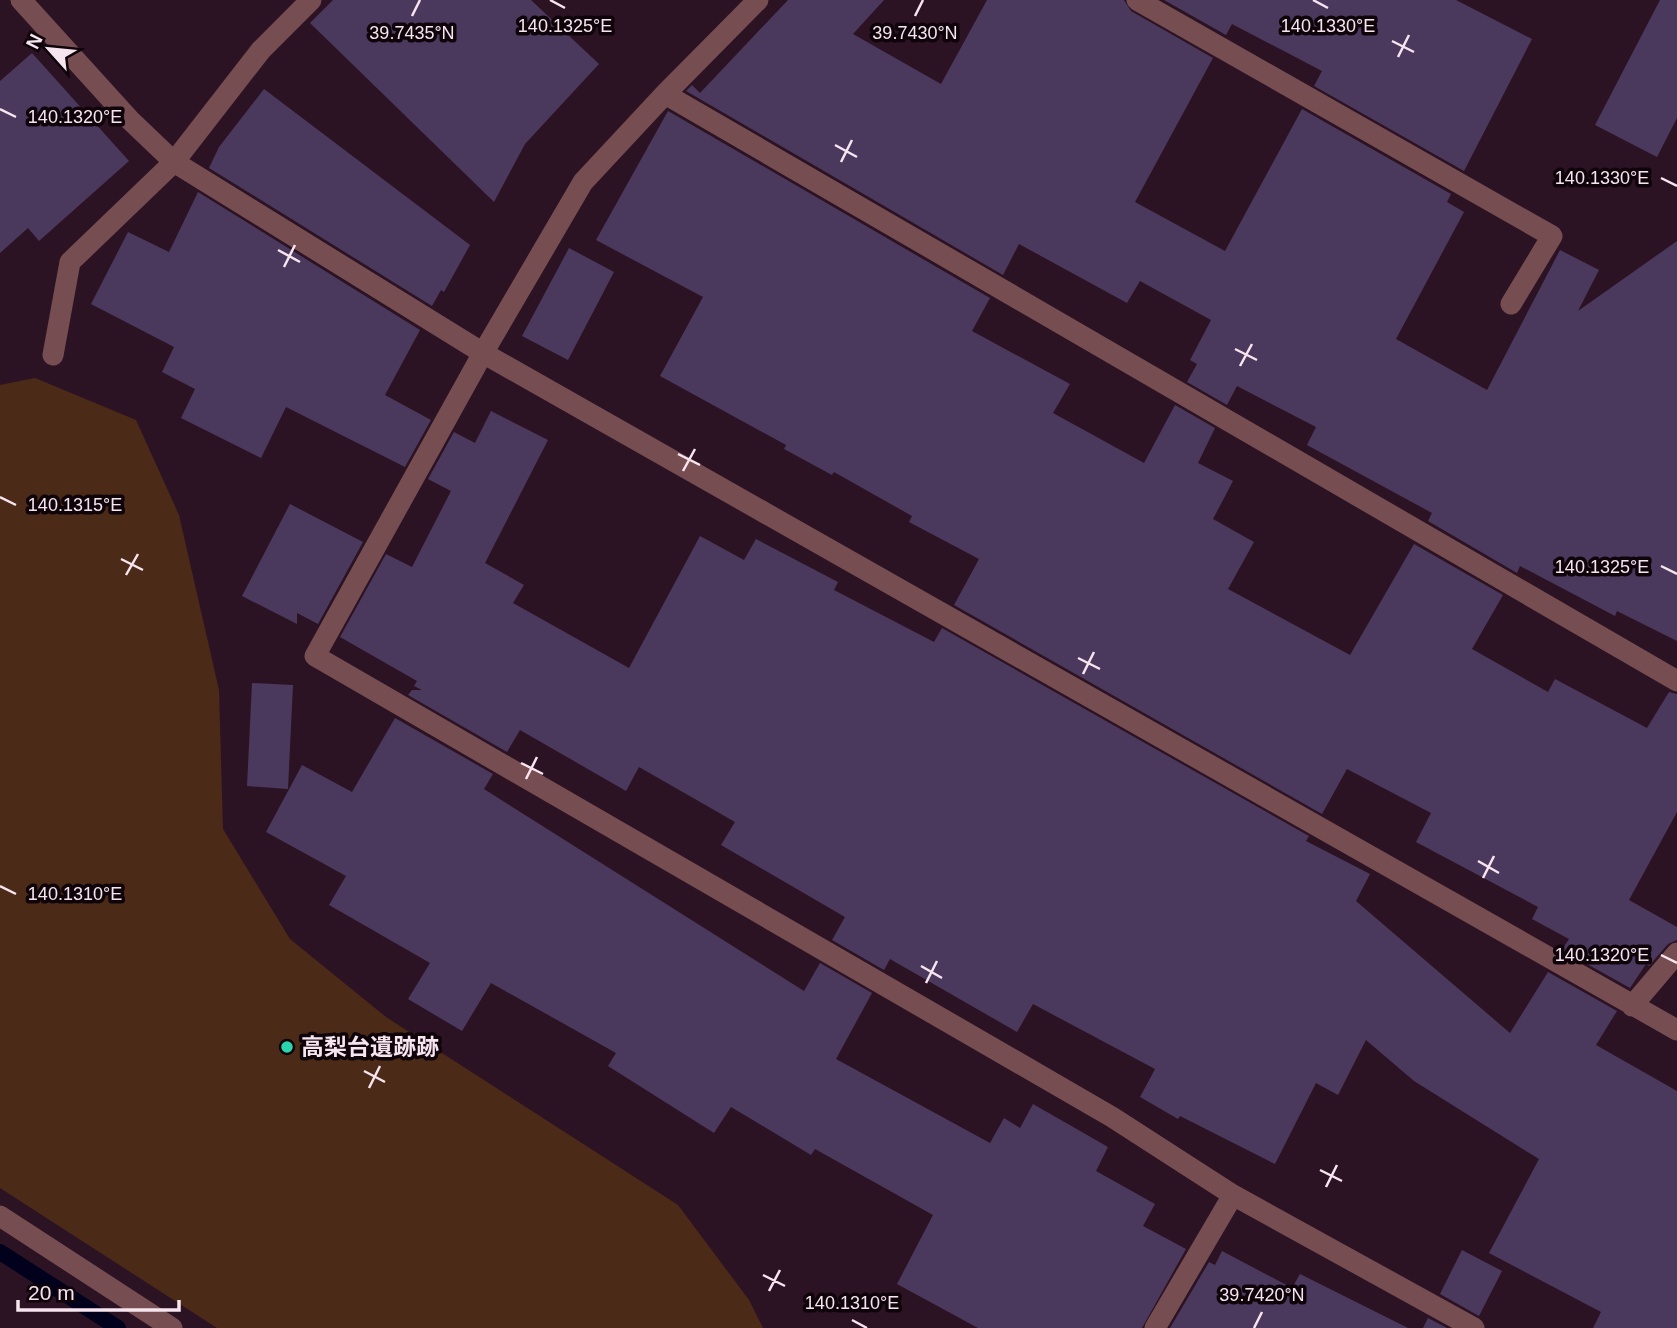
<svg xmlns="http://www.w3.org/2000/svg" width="1677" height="1328" font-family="Helvetica,'Noto Sans JP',sans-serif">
	<rect width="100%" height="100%" fill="#2c1324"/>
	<path fill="#4b2a18" d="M35 378 136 420 179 515 219 690 223 829 290 939 386 1017 678 1205 749 1300 763 1328H217L0 1188V385Z"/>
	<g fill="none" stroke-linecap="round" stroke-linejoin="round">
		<path stroke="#02011d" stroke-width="16" d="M0 1252 118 1328"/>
	</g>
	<path fill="#4b385d" d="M333 0H531L599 64 525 144 494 202 310 23Z
		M788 0H884L853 34 941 84 987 0H1124L1131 11 1213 58 1135 202 1225 251 1302 109 1451 194 1447 202 1464 212 1396 339 1487 390 1560 250 1599 270 1578 311 1677 241V641L1617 611 1615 616 1520 566 1517 573 1428 521 1432 513 1307 445 1316 427 1237 386 1227 405 1187 382 1197 364 1190 360 1211 320 1140 281 1127 303 1019 244 1003 275 686 91 692 85 700 93Z
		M1164 0H1456L1532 39 1464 171 1314 86 1322 71 1232 24 1226 35Z
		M1660 0H1677V118L1657 157 1595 125Z
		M32 53 129 161 39 241 28 228 0 253V81Z
		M264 89 470 245 444 292 441 290 432 306 209 168 219 147Z
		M668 111 990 298 972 331 1070 384 1053 413 1144 463 1175 405 1215 428 1198 463 1233 481 1213 519 1254 542 1228 589 1350 655 1414 544 1503 595 1472 649 1548 692 1555 679 1647 728 1669 692 1677 694V812L1629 900 1677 927V940L1668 944 1649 966 1646 964 1630 988 1562 950 1569 939 1532 919 1538 907 1416 842 1431 813 1347 769 1322 814 954 605 979 559 909 522 912 516 834 472 832 475 784 449 786 445 660 376 703 297 596 240Z
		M198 192 420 330 385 395 431 420 405 467 286 407 261 458 181 418 195 389 162 372 174 347 91 304 128 232 169 252Z
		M569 248 614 272 568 360 522 336Z
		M491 411 548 440 485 563 524 585 513 603 629 668 700 536 744 560 756 539 838 582 834 590 934 642 942 628 1309 836 1306 841 1370 874 1356 901 1510 1033 1548 972 1617 1011 1596 1045 1677 1091V1328H1593L1601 1312 1489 1253 1539 1159 1414 1081 1366 1040 1338 1095 1316 1083 1275 1164 1180 1116 1178 1119 1140 1097 1155 1069 1033 1004 1017 1032 890 959 884 970 832 940 845 917 721 845 735 822 639 767 626 791 520 730 507 752 408 695 412 690H422L414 686 417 681 340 637 386 554 412 567 451 491 428 479 454 432 475 443Z
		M290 504 363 542 318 624 297 613V624L242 596Z
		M252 683 293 685 288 789 247 786Z
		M395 718 493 774 484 789 804 991 820 963 872 993 836 1059 990 1143 1004 1118 1020 1128 1033 1104 1108 1147 1096 1171 1155 1204 1143 1226 1186 1249 1142 1328H978L897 1284 933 1215 815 1149 811 1155 731 1107 714 1133 608 1066 616 1053 491 983 462 1031 408 999 430 963 329 905 346 876 266 832 302 765 352 792Z
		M1462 1250 1502 1271 1479 1316 1440 1294Z
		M1222 1251 1292 1288 1300 1274 1408 1328H1170L1209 1262 1215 1265Z
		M1428 1318 1447 1328H1423Z"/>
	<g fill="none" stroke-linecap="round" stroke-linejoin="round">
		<path stroke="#764d50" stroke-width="21" d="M0 1216 172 1328"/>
		<path stroke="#764d50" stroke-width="21" d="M21 0 130 120 174 162 483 353 1677 1030
			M758 0 665 94 583 182 483 353 315 656 1112 1117 1233 1195 1474 1328
			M1137 0 1552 236 1511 304
			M665 94 1677 681
			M53 355 70 262 174 162 261 50 311 0
			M1632 1006 1677 953
			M1155 1328 1233 1195"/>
	</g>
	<path fill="none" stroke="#f6e4ee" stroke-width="2.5" d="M550 0 565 8M1313 0 1328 8M412 16 420 0M915 16 923 0M1392 41 1414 52M1398 57 1409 35M0 109 16 117M835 145 857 157M841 162 852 140M1661 178 1677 186M278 250 300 262M284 267 295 245M1235 349 1257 360M1240 366 1252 344M678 454 700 465M683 471 695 449M0 497 16 505M121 559 143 570M1661 566 1677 574M126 575 138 554M1078 658 1100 669M1083 674 1094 652M521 763 543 774M526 779 537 757M1478 861 1499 873M1483 878 1494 856M0 886 16 894M1661 955 1677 963M921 966 942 978M926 983 937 961M364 1071 385 1082M369 1088 380 1066M1320 1170 1342 1181M1326 1187 1337 1165M763 1275 785 1286M769 1291 780 1270M852 1320 867 1328M1254 1328 1262 1312"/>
	<circle fill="#2ad5ac" stroke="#0e040a" stroke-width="2.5" cx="287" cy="1047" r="7"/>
	<g text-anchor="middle" stroke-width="7" stroke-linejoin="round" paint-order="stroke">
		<g font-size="23" font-weight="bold" fill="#f6e4ee" stroke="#0e040a" text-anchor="start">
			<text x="301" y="1055">高梨台遺跡跡</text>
		</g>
	</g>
	<g font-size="18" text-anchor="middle" fill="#f6e4ee" stroke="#0e040a" stroke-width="7" stroke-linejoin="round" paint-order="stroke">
		<text x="565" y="32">140.1325°E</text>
		<text x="1328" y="32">140.1330°E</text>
		<text x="412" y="39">39.7435°N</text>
		<text x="915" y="39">39.7430°N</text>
		<text x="75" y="123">140.1320°E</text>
		<text x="1602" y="184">140.1330°E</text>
		<text x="75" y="511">140.1315°E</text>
		<text x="1602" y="573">140.1325°E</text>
		<text x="75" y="900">140.1310°E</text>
		<text x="1602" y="961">140.1320°E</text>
		<text x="1262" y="1301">39.7420°N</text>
		<text x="852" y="1309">140.1310°E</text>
	</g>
	<g transform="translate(49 49) rotate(297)" stroke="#0e040a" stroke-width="5" paint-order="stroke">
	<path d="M0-5L12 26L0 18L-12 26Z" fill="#f6e4ee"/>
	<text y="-10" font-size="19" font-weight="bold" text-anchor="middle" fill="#f6e4ee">N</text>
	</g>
	<path d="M18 1300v10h161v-10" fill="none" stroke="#f6e4ee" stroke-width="3.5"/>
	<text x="28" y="1300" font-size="21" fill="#f6e4ee" stroke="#0e040a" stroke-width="5" paint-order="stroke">20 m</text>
</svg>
